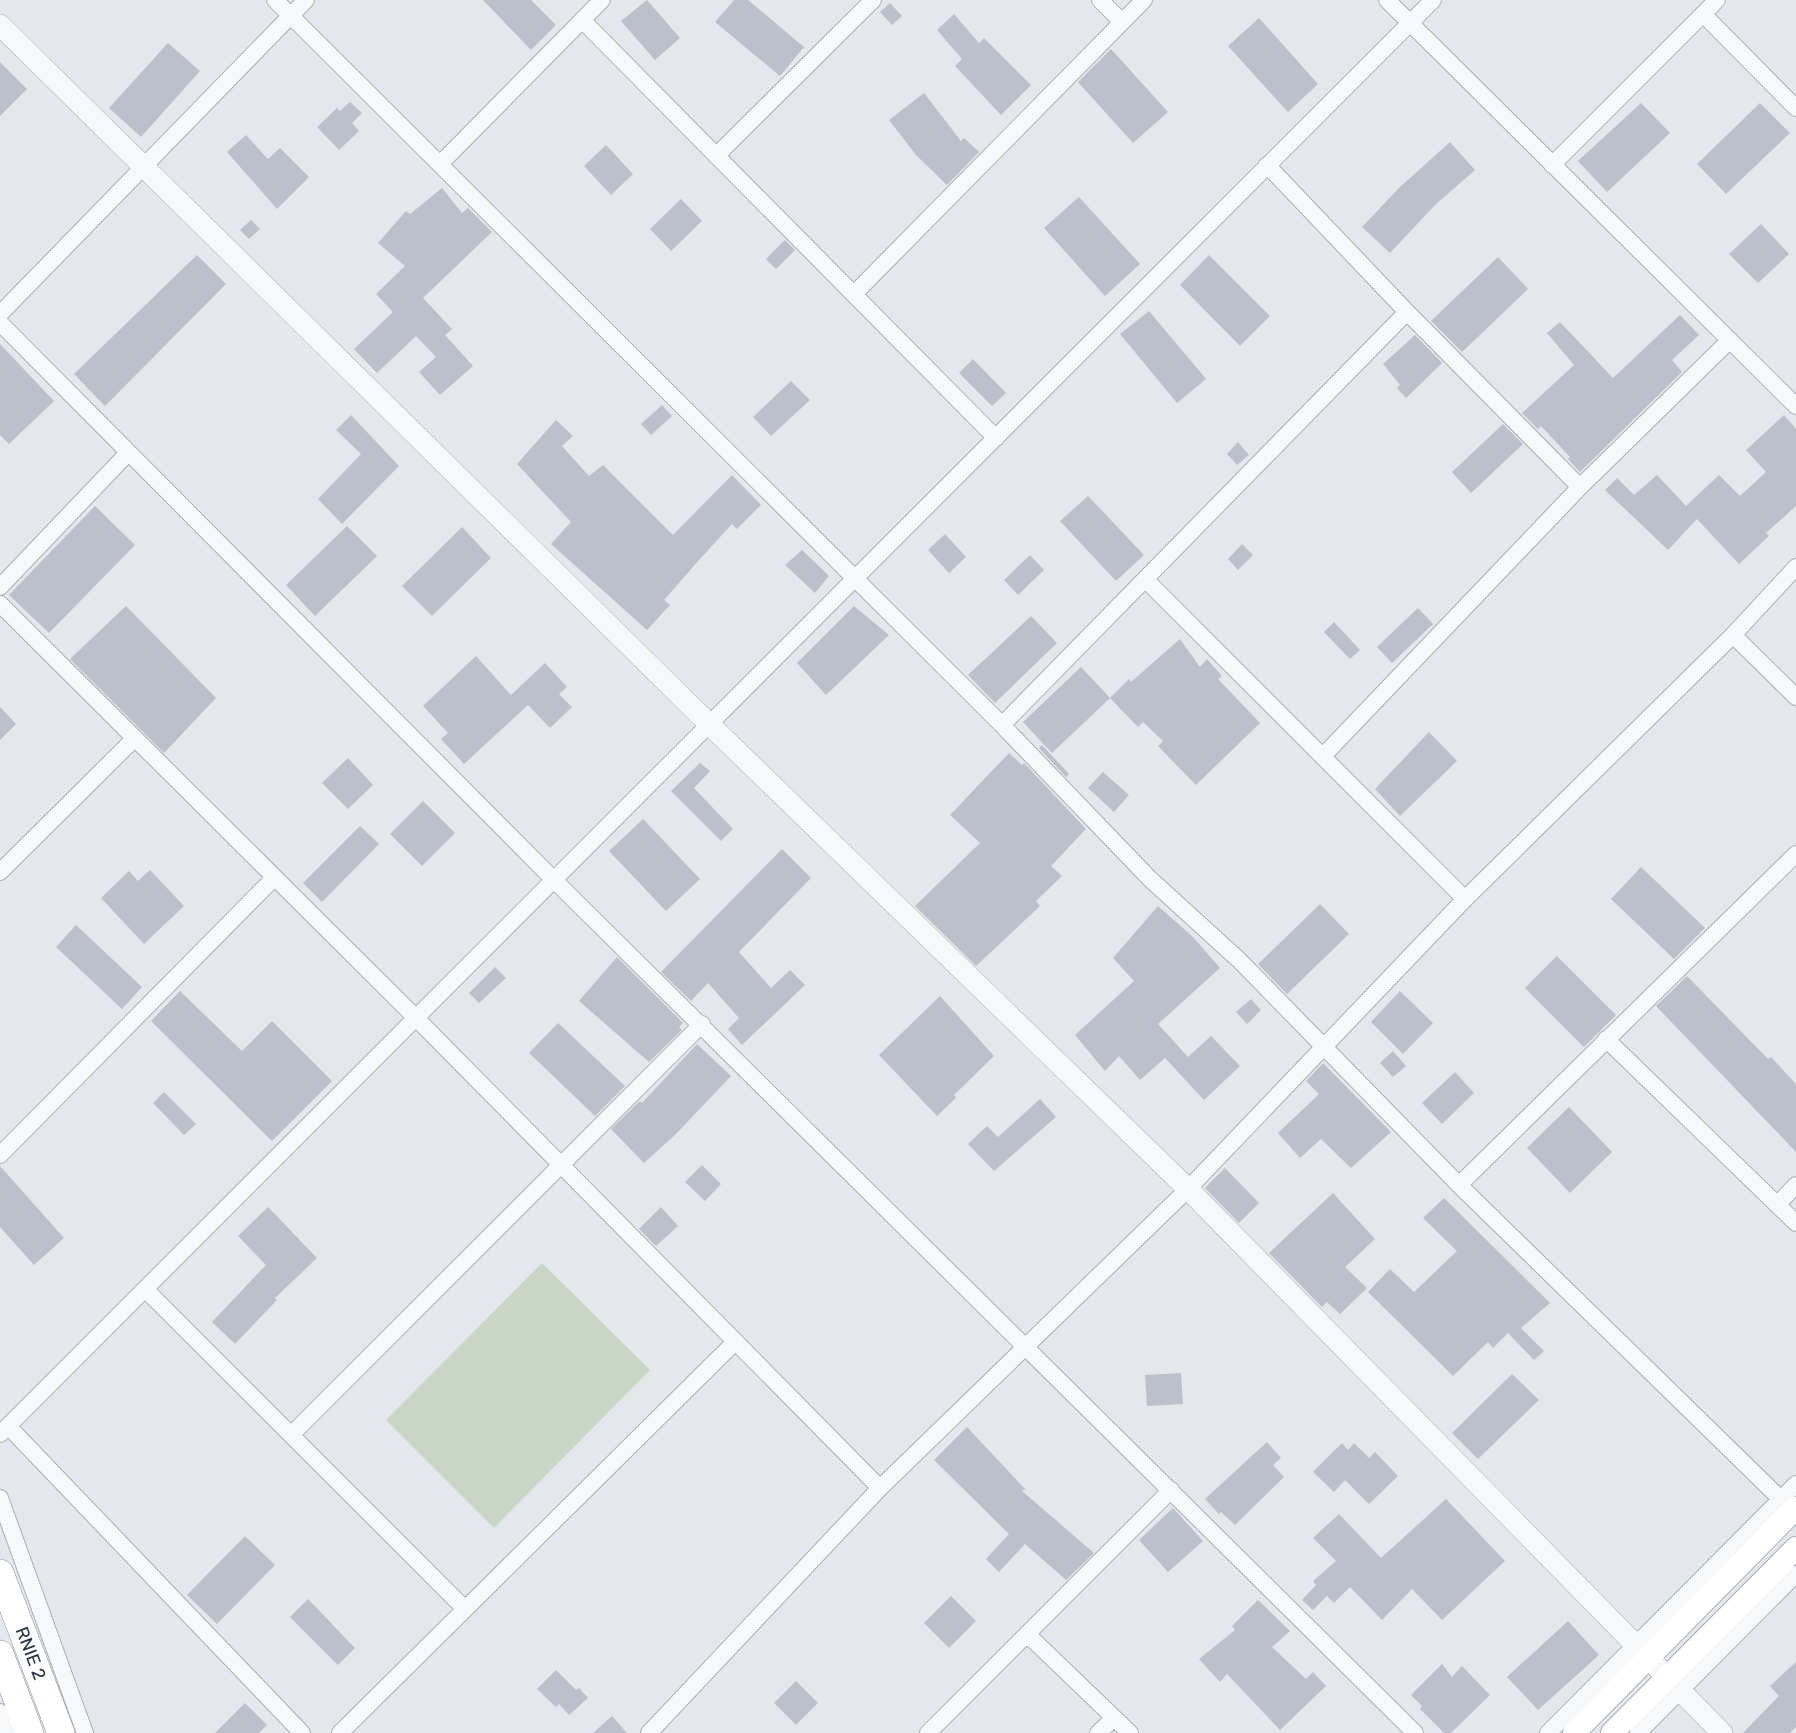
<svg xmlns="http://www.w3.org/2000/svg" width="1796" height="1733" font-family="Rubik,sans-serif">
	<rect width="100%" height="100%" fill="#e4e7ec"/>
	<path fill="#c9d6c5" d="M542 1263 650 1370 494 1528 386 1420Z"/>
	<path fill="#bbc0ca" d="M483 0H531L556 25 531 50Z
		M647 0 680 38 655 60 621 21Z
		M734 0H748L804 47 780 76 715 22Z
		M890 3 902 16 892 25 880 12Z
		M954 14 979 43 984 38 1031 85 1001 115 955 66 962 59 937 30Z
		M1259 18 1318 84 1288 112 1228 46Z
		M168 43 200 71 141 137 109 108Z
		M1111 49 1168 112 1133 143 1078 82Z
		M0 62 27 89 0 116Z
		M924 93 961 141 964 138 979 152 947 185 916 155 889 120Z
		M350 102 362 113 352 123 359 131 339 150 317 127 337 108 340 111Z
		M1641 103 1670 133 1607 192 1578 161Z
		M1760 103 1790 133 1726 194 1697 164Z
		M246 135 268 159 280 148 309 177 277 209 227 152Z
		M1450 142 1475 170 1435 205 1390 253 1362 227 1400 187Z
		M606 145 633 174 611 195 584 166Z
		M442 188 462 213 468 208 492 232 423 298 452 329 445 335 473 366 440 395 419 372 436 357 416 336 377 373 354 349 393 312 376 294 405 266 378 243 406 211 410 214Z
		M1079 197 1140 264 1105 296 1044 228Z
		M681 199 702 221 671 251 650 229Z
		M251 220 260 229 249 239 240 230Z
		M1761 224 1789 254 1758 283 1729 254Z
		M785 240 795 250 776 269 766 259Z
		M197 255 226 284 105 406 74 374Z
		M1209 255 1270 316 1240 346 1180 285Z
		M1498 257 1528 289 1462 352 1431 321Z
		M1149 311 1206 379 1177 403 1120 334Z
		M1680 315 1699 335 1672 360 1682 372 1580 472 1568 459 1570 457 1541 426 1538 429 1522 413 1574 365 1547 333 1560 322 1613 378Z
		M1415 335 1442 363 1406 398 1397 388 1400 385 1383 364Z
		M0 344 54 401 9 444 0 435Z
		M973 359 1006 393 992 406 959 373Z
		M791 381 810 400 771 436 753 417Z
		M662 405 672 416 651 435 641 424Z
		M351 415 399 466 342 524 318 499 361 454 336 430Z
		M1784 415 1796 429V506L1766 533 1769 536 1739 564 1697 519 1668 550 1605 490 1617 478 1634 495 1657 475 1686 506 1719 475 1740 496 1766 472 1746 450Z
		M556 420 573 436 562 446 589 476 603 465 673 535 732 475 761 505 737 529 732 524 699 560 664 600 670 605 647 630 551 544 571 522 517 464Z
		M1503 424 1523 444 1471 493 1452 472Z
		M1238 442 1249 455 1237 465 1227 454Z
		M1088 496 1144 555 1116 581 1060 521Z
		M95 506 135 545 49 633 9 595Z
		M347 526 377 556 315 616 286 585Z
		M462 527 491 558 432 616 402 586Z
		M945 534 966 557 949 573 928 550Z
		M1242 544 1253 555 1238 570 1228 559Z
		M802 550 829 576 815 593 785 565Z
		M1030 555 1044 570 1018 595 1004 580Z
		M126 606 216 698 164 753 70 659Z
		M854 606 889 635 826 695 797 663Z
		M1418 608 1433 624 1392 663 1377 647Z
		M1031 616 1057 643 995 703 968 675Z
		M1334 622 1360 650 1350 659 1324 632Z
		M1180 639 1200 667 1207 659 1222 676 1218 679 1260 723 1196 785 1158 746 1163 741 1143 722 1138 727 1110 698 1129 679 1131 682Z
		M476 656 511 695 545 663 567 687 559 694 572 707 550 728 528 705 464 764 441 739 448 733 423 706Z
		M1081 667 1110 698 1052 753 1023 722Z
		M0 707 16 724 0 740Z
		M1429 732 1457 761 1400 816 1375 789Z
		M1042 745 1069 774 1066 777 1039 748Z
		M1009 753 1022 765 1024 763 1086 829 1051 866 1062 876 1036 901 1040 906 976 966 915 906 980 843 950 815Z
		M348 758 373 785 348 809 322 783Z
		M700 763 710 771 694 788 733 829 721 841 671 791Z
		M1103 772 1129 795 1114 812 1088 788Z
		M423 801 455 833 422 866 390 834Z
		M643 819 700 879 666 911 609 851Z
		M360 826 379 844 322 902 303 883Z
		M782 849 811 878 739 952 771 988 790 970 805 985 742 1045 728 1029 739 1018 708 983 691 1001 661 972Z
		M1641 867 1705 928 1674 959 1611 899Z
		M150 870 184 906 144 944 101 898 129 871 138 881Z
		M1320 904 1349 934 1287 994 1258 964Z
		M1158 906 1193 937 1220 968 1158 1024 1188 1057 1211 1036 1240 1066 1204 1100 1165 1058 1140 1080 1119 1056 1105 1071 1075 1035 1134 981 1113 958Z
		M76 925 142 987 122 1009 56 947Z
		M1557 956 1616 1015 1584 1047 1525 988Z
		M617 957 683 1023 679 1027 682 1030 649 1062 579 1001Z
		M495 967 506 978 479 1003 469 993Z
		M1687 976 1768 1059 1771 1057 1796 1084V1152L1656 1006Z
		M180 991 242 1051 272 1021 332 1081 272 1141 151 1021Z
		M1400 991 1433 1023 1403 1054 1371 1022Z
		M940 996 994 1056 954 1095 956 1098 937 1116 879 1055Z
		M1251 999 1261 1010 1247 1024 1236 1012Z
		M558 1023 625 1086 595 1116 529 1053Z
		M697 1044 731 1076 675 1135 644 1163 611 1129 640 1101 642 1103Z
		M1393 1051 1406 1066 1393 1077 1380 1063Z
		M1323 1063 1391 1132 1351 1168 1321 1139 1300 1158 1278 1133 1319 1094 1306 1081Z
		M1455 1072 1474 1093 1442 1124 1422 1103Z
		M164 1092 196 1124 184 1135 153 1103Z
		M1040 1099 1056 1117 994 1171 968 1144 987 1126 998 1137Z
		M1569 1107 1612 1152 1570 1193 1527 1148Z
		M702 1165 721 1184 705 1201 685 1182Z
		M0 1166 64 1238 34 1265 0 1227Z
		M1225 1168 1259 1203 1239 1223 1205 1188Z
		M1333 1193 1375 1239 1345 1267 1367 1288 1340 1314 1327 1302 1322 1307 1269 1253Z
		M1444 1198 1550 1303 1521 1328 1544 1351 1534 1360 1508 1333 1493 1348 1488 1342 1453 1376 1368 1292 1390 1269 1414 1292 1457 1251 1423 1218Z
		M268 1207 317 1258 275 1298 277 1300 235 1344 212 1322 266 1265 238 1236Z
		M661 1207 678 1226 656 1246 639 1229Z
		M1181 1373 1183 1404 1147 1406 1145 1375Z
		M1512 1374 1539 1400 1478 1459 1452 1433Z
		M967 1427 1025 1489 1022 1491 1094 1553 1066 1580 1025 1544 999 1572 986 1559 1009 1534 934 1460Z
		M1267 1442 1281 1458 1273 1465 1284 1477 1235 1525 1221 1512 1219 1514 1205 1499Z
		M1342 1443 1348 1450 1354 1443 1369 1458 1375 1452 1398 1476 1369 1504 1345 1480 1334 1492 1313 1472Z
		M1446 1499 1505 1561 1442 1620 1412 1589 1382 1620 1350 1587 1334 1603 1327 1596 1313 1610 1302 1600 1316 1585 1313 1581 1336 1561 1313 1538 1339 1514 1381 1558Z
		M1173 1508 1203 1541 1168 1572 1139 1540Z
		M245 1536 275 1565 217 1624 187 1595Z
		M951 1596 976 1621 949 1648 924 1623Z
		M308 1599 355 1648 338 1665 290 1617Z
		M1258 1600 1290 1631 1272 1647 1306 1679 1313 1672 1326 1686 1280 1730 1227 1674 1220 1682 1199 1659 1235 1630 1232 1626Z
		M1568 1621 1599 1655 1538 1710 1507 1677Z
		M1796 1662V1727L1790 1733H1743L1779 1696 1770 1686Z
		M1442 1664 1452 1677 1462 1666 1490 1695 1451 1733H1444L1420 1709 1422 1706 1411 1695Z
		M556 1670 576 1690 579 1688 588 1698 569 1715 559 1704 556 1707 537 1689Z
		M796 1681 818 1703 796 1725 774 1703Z
		M245 1703 267 1725 259 1733H215Z
		M612 1716 627 1733H593Z"/>
	<g fill="none" stroke-linecap="round" stroke-linejoin="round">
		<defs>
			<path id="minor" d="M275 0 1002 725 1150 879 1239 960 1459 1185 1793 1511
				M1100 0 1122 22
				M1387 0 1796 406
				M1703 14 1796 108
				M582 20 996 438
				M716 156 873 0
				M440 164 602 0
				M1267 165 1407 312 1580 487
				M1552 165 1717 0
				M854 294 1144 0
				M0 314 306 0
				M0 323 554 880 1415 1733
				M1145 579 1465 899
				M0 587 128 453
				M0 604 416 1018 880 1488
				M1733 635 1796 697
				M1002 725 1407 312
				M1323 756 1580 487 1730 340
				M0 872 134 739
				M1606 1039 1796 1223
				M0 1155 274 878
				M1459 1185 1796 854
				M1777 1205 1796 1185
				M145 1289 464 1608
				M8 1426 302 1733
				M0 1434 1433 0
				M291 1435 702 1024
				M0 1498 85 1733
				M1027 1634 1130 1733
				M0 1712 8 1733
				M340 1733 735 1342
				M649 1733 880 1488 1188 1189 1465 899 1733 635 1796 567
				M928 1733 1171 1490
				M1098 1733 1114 1718
				M1548 1733 1796 1484
				M1638 1733 1796 1574"/>
			<path id="tertiary" d="M0 25 709 724 1188 1189 1722 1733"/>
			<path id="secondary" d="M1574 1733 1796 1508
				M1612 1733 1796 1548"/>
			<g id="trunk">
				<path id="s1" d="M0 1573 61 1733"/>
				<path d="M0 1654 30 1733"/>
			</g>
		</defs>
		<use href="#minor" stroke="#a9aeb7" stroke-width="18"/>
		<use href="#tertiary" stroke="#a9aeb7" stroke-width="22"/>
		<use href="#secondary" stroke="#a9aeb7" stroke-width="24"/>
		<use href="#trunk" stroke="#8b94a3" stroke-width="28"/>
		<use href="#minor" stroke="#f7f8fa" stroke-width="16"/>
		<use href="#tertiary" stroke="#f7f8fa" stroke-width="21"/>
		<use href="#secondary" stroke="#fff" stroke-width="22"/>
		<use href="#trunk" stroke="#fff" stroke-width="27"/>
	</g>
	<g text-anchor="middle" stroke-width="4.5" stroke-linejoin="round" paint-order="stroke">
		<g font-size="18" fill="#2b3445" stroke="#f4f6f9">
			<text dy="6" stroke="none"><textPath href="#s1" startOffset="86">RNIE 2</textPath></text>
		</g>
	</g>
</svg>
